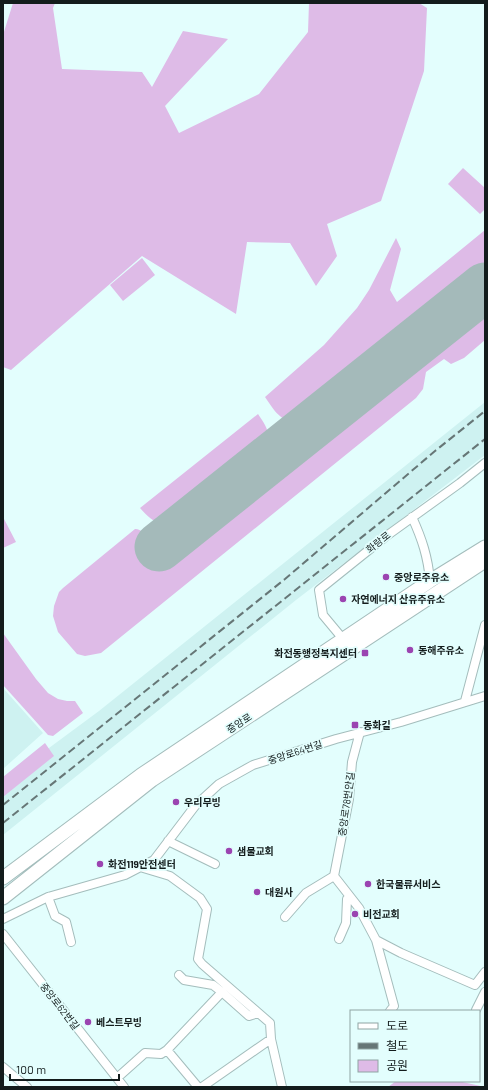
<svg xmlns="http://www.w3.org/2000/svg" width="488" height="1090" font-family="Barlow,'Noto Sans KR',sans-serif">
	<rect width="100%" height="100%" fill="#e3fefd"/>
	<path fill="#cef2f1" d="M485 402V455L296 600 3 835V782L99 711Z
		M3 688 43 733 3 769Z"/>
	<path fill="#debbe7" d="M13 3H55L53 8 62 69 142 72 152 87 183 31 228 39 165 106 179 133 259 94 308 32 309 3H419L427 8 424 71 381 201 327 224 337 256 316 286 290 243 247 242 236 314 142 256 11 370 3 367V35Z
		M463 168 485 188V209L480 214 448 184Z
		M485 230V271L301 418C283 427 274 410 265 397L324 345 357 308 369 290 396 238 401 249 390 290 397 302Z
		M142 258 155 275 123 301 110 285Z
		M485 298V340L464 358 451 364 444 359 426 372 423 389 416 398 101 653 85 656 77 654 58 632 53 616 54 606 59 592 63 588 135 529C145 528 156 550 162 558Z
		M258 414C266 426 273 435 264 449L171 522C156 526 149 518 140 508Z
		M3 517 16 542 3 548Z
		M3 633 36 679 48 693 58 699 67 701H75L83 713 53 736 48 735 3 685Z
		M45 743 54 756 3 797V777Z
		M396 1081H458L485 1087H388Z"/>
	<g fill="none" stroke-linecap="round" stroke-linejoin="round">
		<path stroke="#a4baba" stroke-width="49" d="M159 547 485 287"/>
		<defs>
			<path id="minor" d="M412 517C422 539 428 557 430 581
				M343 639 323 615 319 590 385 537 460 483 485 463
				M465 701 485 625
				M360 732 352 762 349 799 334 876 359 908 376 940 401 953 475 985 485 972
				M168 841 215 864
				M140 867 170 876 200 898 207 909 198 959 202 964 270 1023 271 1039 282 1087
				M48 897 55 916 66 922 71 942
				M285 917 306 893 334 876
				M3 919 48 897 125 875 154 860 195 806 219 784 253 765 336 739 401 722 485 696
				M3 934 124 1087
				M339 939 346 923 347 899 350 897
				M376 940 394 1006 390 1011
				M179 975 184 980 213 985 222 992
				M476 1010 485 992
				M167 1050 198 1087
				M3 1067 27 1087
				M117 1078 145 1053 161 1054 167 1050 222 992 249 1016 258 1013
				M202 1087 271 1039"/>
			<path id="primary" d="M3 878 141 775 430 581 485 547
				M3 898 152 780 485 561"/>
		</defs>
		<use href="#minor" stroke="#a4bdbc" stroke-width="10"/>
		<use href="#primary" stroke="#a4bdbc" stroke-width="15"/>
		<use href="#minor" stroke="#fff" stroke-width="8"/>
		<use href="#primary" stroke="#fff" stroke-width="13"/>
		<path stroke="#667676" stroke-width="2" stroke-dasharray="8 4" stroke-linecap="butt" d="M3 805 285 579 435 451 485 411
			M3 823 485 439"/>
	</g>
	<g fill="#9b44b1" stroke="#e3fefd" stroke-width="1.5">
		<circle cx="386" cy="577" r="4"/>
		<circle cx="343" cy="599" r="4"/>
		<circle cx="410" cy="650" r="4"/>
		<rect x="361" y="649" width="8" height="8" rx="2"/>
		<rect x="351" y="721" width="8" height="8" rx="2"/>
		<circle cx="176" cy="802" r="4"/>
		<circle cx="229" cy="851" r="4"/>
		<circle cx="100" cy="864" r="4"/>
		<circle cx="368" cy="884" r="4"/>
		<circle cx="257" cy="892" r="4"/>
		<circle cx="355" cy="914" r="4"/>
		<circle cx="88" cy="1022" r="4"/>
	</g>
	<g text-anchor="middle" stroke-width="3.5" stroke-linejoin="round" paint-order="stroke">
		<g font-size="10" fill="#131c1c" stroke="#e3fefd">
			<text transform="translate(378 542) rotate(-38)" y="4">화랑로</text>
			<text transform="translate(239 723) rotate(-33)" y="4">중앙로</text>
			<text transform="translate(295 752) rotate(-18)" y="4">중앙로64번길</text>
			<text transform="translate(346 804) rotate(-82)" y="4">중앙로78번안길</text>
			<text transform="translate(60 1006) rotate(52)" y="4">중앙로62번길</text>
		</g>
		<g font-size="10" font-weight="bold" fill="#131c1c" stroke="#e3fefd" text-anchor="start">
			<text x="394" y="581">중앙로주유소</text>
			<text x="351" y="603">자연에너지 산유주유소</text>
			<text x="418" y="654">동해주유소</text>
			<text x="357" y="657" text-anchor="end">화전동행정복지센터</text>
			<text x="363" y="729">동화길</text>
			<text x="184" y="806">우리무빙</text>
			<text x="237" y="855">샘물교회</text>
			<text x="108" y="868">화전119안전센터</text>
			<text x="376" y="888">한국물류서비스</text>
			<text x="265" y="896">대원사</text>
			<text x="363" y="918">비전교회</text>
			<text x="96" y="1026">베스트무빙</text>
		</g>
	</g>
	<rect width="488" height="1090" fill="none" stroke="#131c1c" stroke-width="8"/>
	<rect x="350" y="1010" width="130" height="72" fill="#e3fefd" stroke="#90a4a3"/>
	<rect x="358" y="1023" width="20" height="6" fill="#ffffff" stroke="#90a4a3"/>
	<text x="386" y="1030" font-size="12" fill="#131c1c">도로</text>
	<rect x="358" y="1043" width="20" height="6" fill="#667676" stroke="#90a4a3"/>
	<text x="386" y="1050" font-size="12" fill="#131c1c">철도</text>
	<rect x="358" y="1060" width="20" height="12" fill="#debbe7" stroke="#90a4a3"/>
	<text x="386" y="1070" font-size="12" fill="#131c1c">공원</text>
	<path d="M10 1074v6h109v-6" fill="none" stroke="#131c1c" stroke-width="2"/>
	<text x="16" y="1074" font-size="12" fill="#131c1c" stroke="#e3fefd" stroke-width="3" paint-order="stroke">100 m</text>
</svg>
